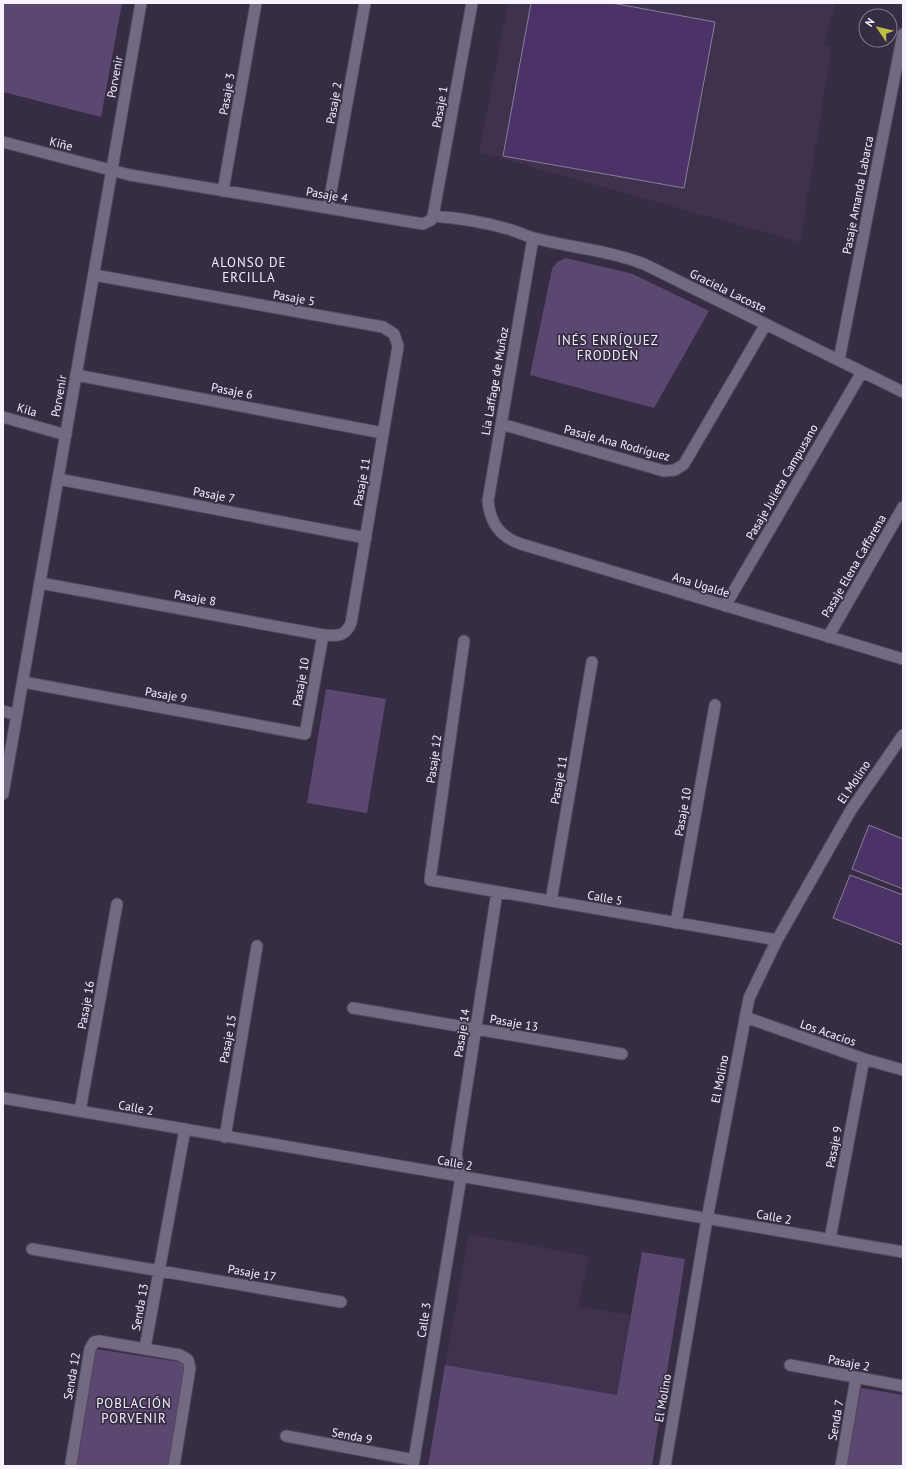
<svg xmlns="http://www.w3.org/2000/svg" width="906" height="1469" font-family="'PT Sans',sans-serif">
	<rect width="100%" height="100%" fill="#362c43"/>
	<path fill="#3f324f" d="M508 3H835L824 46 832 47 800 242 479 152Z
		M469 1234 589 1256 578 1307 631 1315 617 1395 445 1365Z"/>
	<path fill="#5b4871" d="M3 3H122L101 117 3 92Z
		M566 258 633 274 709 311 654 408 530 375 552 269 557 262Z
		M326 689 386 699 367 813 307 803Z
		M642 1252 685 1259 652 1466H428L445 1365 617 1395Z
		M96 1349 186 1363 169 1466H77Z
		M861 1388 903 1395V1466H847Z"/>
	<path fill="#4c3367" stroke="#897e98" d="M531 3H612L715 22 684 188 503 156Z
		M869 825 903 839V889L852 869Z
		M850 875 903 895V945L833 918Z"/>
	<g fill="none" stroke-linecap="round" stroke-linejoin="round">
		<defs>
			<path id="minor" d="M3 142 130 175 423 224 431 220 433 216 472 3
				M223 191 256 3
				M328 208 365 3
				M433 216C459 218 484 222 508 229 517 231 525 236 534 238 572 248 607 250 644 264L903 392
				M533 238 488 501C490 523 500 537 521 544L903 659
				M839 360 903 34
				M76 375 383 433
				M3 417 66 435
				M501 424 664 471 675 470 684 464 766 324
				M58 479 366 538
				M40 583 323 635C337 636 345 637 351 623L398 346 394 334 383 327 94 275
				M725 606 862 372
				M828 637 903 507
				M464 641 430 880 777 940
				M23 682 305 734 323 635
				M3 711 17 715
				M551 901 592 662
				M676 923 715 705
				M353 1008 622 1054
				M745 1017 864 1059 903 1070
				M80 1111 117 904
				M225 1137 257 946
				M830 1239 864 1059
				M32 1249 341 1302
				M145 1348 185 1129
				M790 1365 903 1386
				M286 1436 414 1460
				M72 1466 71 1463 90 1349 94 1342 99 1341 180 1355 188 1360 190 1368 174 1466
				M413 1466 461 1177 456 1155 497 892
				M665 1466 707 1219 749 998 777 940 851 810 903 735
				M841 1466 856 1378"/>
			<path id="tertiary" d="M3 794 141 3
				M3 1098 903 1252"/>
		</defs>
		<use href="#minor" stroke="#52495c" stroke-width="13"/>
		<use href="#tertiary" stroke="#52495c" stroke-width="13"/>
		<use href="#minor" stroke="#746983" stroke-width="11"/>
		<use href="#tertiary" stroke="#746983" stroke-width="11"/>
	</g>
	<g text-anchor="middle" stroke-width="3.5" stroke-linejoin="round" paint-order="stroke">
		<g font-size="12" fill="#f7f2fe" stroke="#362c43">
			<text transform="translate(115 77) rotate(-80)" y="4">Porvenir</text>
			<text transform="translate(227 94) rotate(-80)" y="4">Pasaje 3</text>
			<text transform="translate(334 103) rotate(-80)" y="4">Pasaje 2</text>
			<text transform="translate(440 107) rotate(-80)" y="4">Pasaje 1</text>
			<text transform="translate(61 144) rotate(14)" y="4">Kiñe</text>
			<text transform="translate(327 195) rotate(10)" y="4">Pasaje 4</text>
			<text transform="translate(858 195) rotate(-79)" y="4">Pasaje Amanda Labarca</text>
			<text transform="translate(728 291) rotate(26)" y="4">Graciela Lacoste</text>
			<text transform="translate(294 298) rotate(10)" y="4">Pasaje 5</text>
			<text transform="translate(495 381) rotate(-80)" y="4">Lía Laffage de Muñoz</text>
			<text transform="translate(232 391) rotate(11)" y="4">Pasaje 6</text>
			<text transform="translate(59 396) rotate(-80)" y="4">Porvenir</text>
			<text transform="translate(27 410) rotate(16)" y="4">Kila</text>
			<text transform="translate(617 443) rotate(15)" y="4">Pasaje Ana Rodríguez</text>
			<text transform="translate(362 482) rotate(-80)" y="4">Pasaje 11</text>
			<text transform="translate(782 482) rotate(-60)" y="4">Pasaje Julieta Campusano</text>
			<text transform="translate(214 495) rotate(11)" y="4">Pasaje 7</text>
			<text transform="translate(854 566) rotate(-60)" y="4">Pasaje Elena Caffarena</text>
			<text transform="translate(701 585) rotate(17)" y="4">Ana Ugalde</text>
			<text transform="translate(195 598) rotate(10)" y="4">Pasaje 8</text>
			<text transform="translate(301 682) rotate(-80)" y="4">Pasaje 10</text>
			<text transform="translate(166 695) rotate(10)" y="4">Pasaje 9</text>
			<text transform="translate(434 759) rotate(-82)" y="4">Pasaje 12</text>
			<text transform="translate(559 780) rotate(-80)" y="4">Pasaje 11</text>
			<text transform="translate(854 782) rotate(-56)" y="4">El Molino</text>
			<text transform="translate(683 812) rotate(-80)" y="4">Pasaje 10</text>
			<text transform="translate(605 898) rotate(10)" y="4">Calle 5</text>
			<text transform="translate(86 1005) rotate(-80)" y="4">Pasaje 16</text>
			<text transform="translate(514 1023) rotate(10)" y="4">Pasaje 13</text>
			<text transform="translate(462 1033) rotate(-81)" y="4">Pasaje 14</text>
			<text transform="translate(828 1033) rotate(19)" y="4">Los Acacios</text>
			<text transform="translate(228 1039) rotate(-80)" y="4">Pasaje 15</text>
			<text transform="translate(720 1079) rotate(-79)" y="4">El Molino</text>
			<text transform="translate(136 1108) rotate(10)" y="4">Calle 2</text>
			<text transform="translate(834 1147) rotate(-79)" y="4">Pasaje 9</text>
			<text transform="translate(455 1163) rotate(10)" y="4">Calle 2</text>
			<text transform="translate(774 1217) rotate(10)" y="4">Calle 2</text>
			<text transform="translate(252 1273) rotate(10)" y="4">Pasaje 17</text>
			<text transform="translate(140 1307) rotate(-80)" y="4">Senda 13</text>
			<text transform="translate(424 1320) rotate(-81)" y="4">Calle 3</text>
			<text transform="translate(849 1363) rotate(11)" y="4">Pasaje 2</text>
			<text transform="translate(72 1376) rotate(-80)" y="4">Senda 12</text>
			<text transform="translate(663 1398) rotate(-80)" y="4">El Molino</text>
			<text transform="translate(836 1420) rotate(-80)" y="4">Senda 7</text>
			<text transform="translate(352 1436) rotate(11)" y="4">Senda 9</text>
		</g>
		<g font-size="13" letter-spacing="1" fill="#f7f2fe" stroke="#362c43">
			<text x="249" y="267">ALONSO DE<tspan x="249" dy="15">ERCILLA</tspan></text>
			<text x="608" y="345">INÉS ENRÍQUEZ<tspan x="608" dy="15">FRODDEN</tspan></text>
			<text x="134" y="1408">POBLACIÓN<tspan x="134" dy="15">PORVENIR</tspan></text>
		</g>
	</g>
	<rect width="906" height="1469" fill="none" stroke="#f7f2fe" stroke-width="8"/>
	<g transform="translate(878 28) rotate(305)"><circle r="19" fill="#362c43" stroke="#837b8e"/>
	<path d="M0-3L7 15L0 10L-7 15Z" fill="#bcbf43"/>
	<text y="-6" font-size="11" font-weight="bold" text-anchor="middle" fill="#f7f2fe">N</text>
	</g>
</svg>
